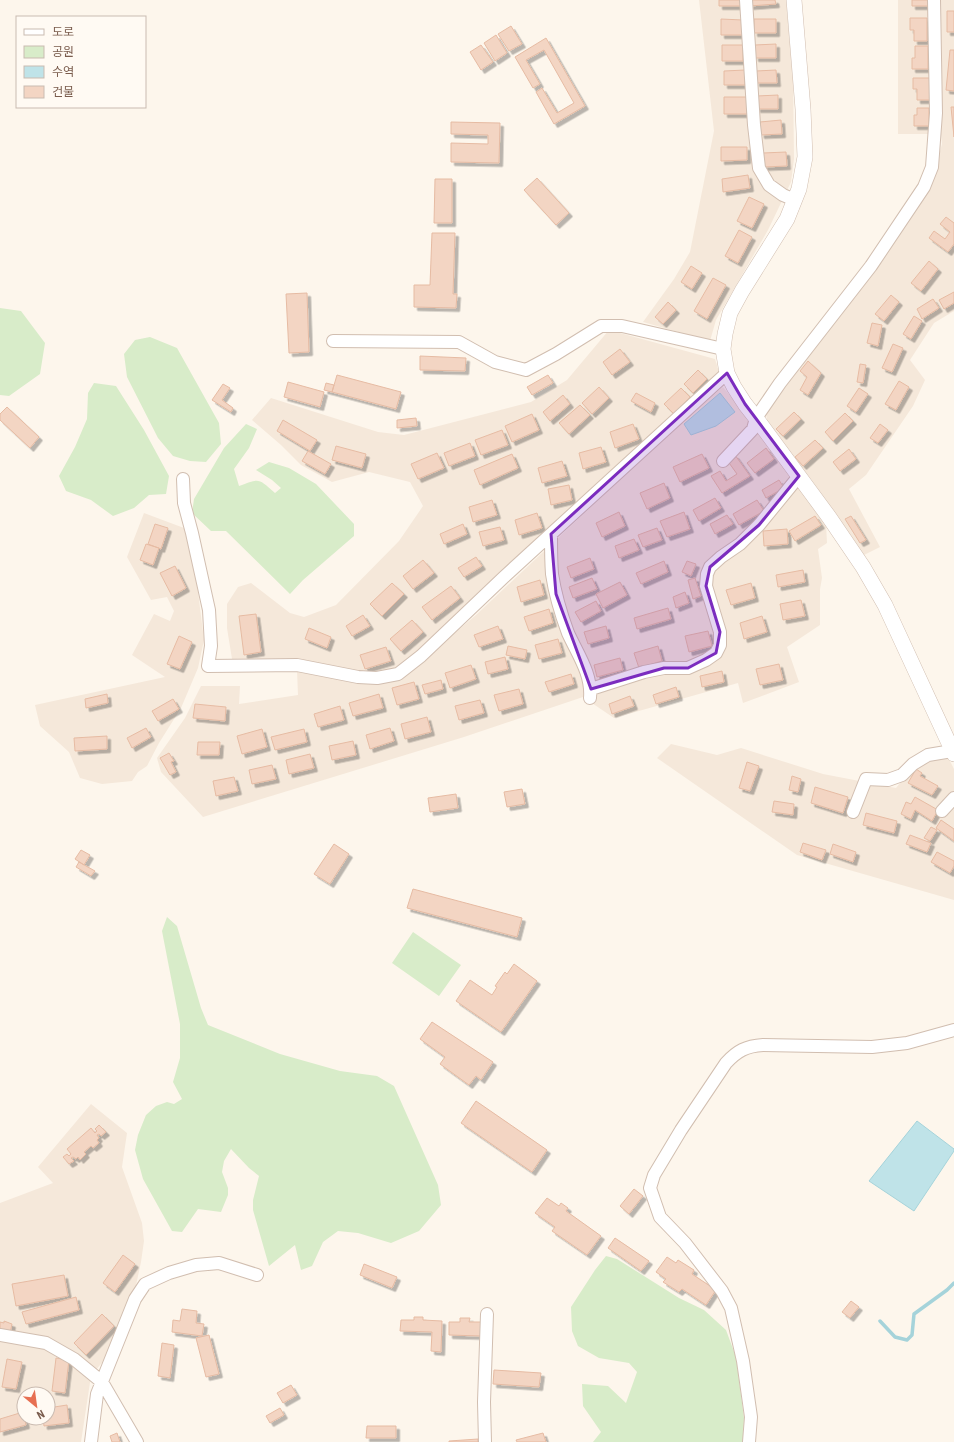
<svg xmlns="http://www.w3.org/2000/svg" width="954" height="1442" font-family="'Roboto Condensed','Noto Sans KR',sans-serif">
	<defs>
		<filter id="shadow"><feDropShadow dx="3.5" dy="3.5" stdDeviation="0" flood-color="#0004"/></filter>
	</defs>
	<rect width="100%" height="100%" fill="#fdf6ec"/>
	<path fill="#f5e8da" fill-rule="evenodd" d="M699 0H786L793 77 794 159 791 182 768 230 716 320 710 341 643 322 674 279 690 252 714 131Z
		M898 0H954V311L934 323 910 360 925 380 913 406 866 475 849 489 880 547 864 555 811 479 768 424 766 414 770 405 806 358 882 262 927 191 935 169 942 144 941 134H898Z
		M609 330 715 359 719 372 632 454 418 651 395 669 380 673 361 672 292 658 232 659 227 628V604L238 587 251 583 290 613 304 617 336 605 399 541 423 506 410 482 369 472 332 482 301 465 281 445 252 420 271 398 378 432 404 435 531 402 567 380Z
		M723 387 762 435 826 524 827 543 818 549 822 578 820 589V625L787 647 799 682 743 703 738 683 614 718 583 697 464 737 203 817 161 772 157 758 185 718 201 686H240L239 704 298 695 297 670 348 681 410 671 476 615 676 427Z
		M144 513 184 528 197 584 204 640 198 668 181 708 159 743 147 766 138 772 132 781 102 784 80 778 69 752 40 726 35 705 165 677 132 655 154 614 170 621 174 611 167 597 151 600 127 557Z
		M671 744 717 755 741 748 823 774 896 788 914 766 946 753 954 769V900L797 855 657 758Z
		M91 1104 127 1133 122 1167 142 1223 144 1241 141 1262 135 1290 109 1354 91 1376 81 1442H0V1203L53 1183 38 1167ZM24 1394H48V1418H24Z"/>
	<path fill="#d8ecc9" d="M0 308 21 311 45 343 40 374 9 396 0 395Z
		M150 337 177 348 219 423 221 444 206 462 190 461 173 456 158 438 127 377 124 354 135 340Z
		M94 383 116 386 144 430 169 476 166 494 149 495 134 508 113 516 91 500 66 491 59 476 75 447 87 419 88 393Z
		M246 424 257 429 249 448 234 469 239 486C260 478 258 478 275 493L281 488 272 480 256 470 269 462 289 468 316 484 354 524V536L303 580 290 594 226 531H211L192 513 194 499 224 448Z
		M167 917 177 926 201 1008 208 1025 280 1054 340 1071 377 1076 394 1086 438 1185 441 1205 419 1231 391 1243 358 1233 338 1231 323 1242 312 1266 301 1270 295 1245 269 1266 253 1210V1200L259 1176 249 1168 231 1149 224 1161 222 1172 228 1188V1195L221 1212 198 1209 182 1232 172 1231 143 1179 135 1150 138 1135 146 1115 156 1106 167 1102 174 1104 182 1099 173 1082 180 1058V1024L162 931Z
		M413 932 461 965 439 996 392 963Z
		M606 1256 617 1259 679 1298 704 1310 726 1330 736 1357 744 1418 743 1442H593L601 1432 583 1406 582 1384 608 1386 626 1403 637 1372 629 1363 599 1358 578 1346 572 1331 571 1307 595 1270Z"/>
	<path fill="#bfe3e8" stroke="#a5d3da" d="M720 393 735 412 716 426 691 435 684 424Z
		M917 1121 954 1149V1151L914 1211 869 1181Z"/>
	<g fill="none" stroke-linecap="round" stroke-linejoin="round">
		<path stroke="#a5d3da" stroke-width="3.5" d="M880 1321 895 1337 907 1340 912 1335 914 1314 947 1290 954 1283"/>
	</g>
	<path fill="#f3d5c3" stroke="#e6bba3" filter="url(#shadow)" d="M719 0H741V6H719Z
		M750 0H775L776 4 750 6Z
		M912 0H928L929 6H912Z
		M947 11H954V32H947Z
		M910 18H927V41H914V30H910Z
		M721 19 743 20V35H721Z
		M754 19H776V33H754Z
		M511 26 522 44 509 51 498 34Z
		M496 35 507 53 495 61 484 43Z
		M546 38 585 106 554 124 536 92 542 88 557 113 574 103 544 50 526 60 540 84 533 88 515 57Z
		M776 44V58H755V45Z
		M481 45 493 62 481 70 470 52Z
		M722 45H743V61H722Z
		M915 46H928V69H912V58H915Z
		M950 50H954V91L946 90Z
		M745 70V85H724V71Z
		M776 70 777 83H756V71Z
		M913 78H930V100H917V89H913Z
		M778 95V109H757V96Z
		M724 97H747V114H724Z
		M951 107H954V137Z
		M917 108H929V126H914V115H917Z
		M781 120 782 134 761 135 760 122Z
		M451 122 500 123 499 163 451 162V143L488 144V135L451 134Z
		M721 147H747V160L721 161Z
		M786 152 787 166 764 167 763 153Z
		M748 175 750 188 723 192 722 179Z
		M537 178 569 213 556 225 524 190Z
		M435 179H452V223H434Z
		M749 197 764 204 752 228 737 221Z
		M946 217 954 223V244L948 252 929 238 934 231 945 239 950 232 940 224Z
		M739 230 752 237 738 263 725 256Z
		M432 233H455L453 294H457L456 308 414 307V285H430Z
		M929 261 938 269 921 291 911 283Z
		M691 266 702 273 692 289 681 282Z
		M713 278 726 285 707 319 694 311Z
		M954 292V303L944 309 939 300Z
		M307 293 309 352 289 353 286 294Z
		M891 295 899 302 884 321 875 314Z
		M933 299 939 308 922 319 917 309Z
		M668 302 676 310 663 324 655 317Z
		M914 316 922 321 911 339 903 334Z
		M872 323 882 325 878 346 867 343Z
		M893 344 903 348 892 372 882 368Z
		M620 349 630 362 612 375 603 362Z
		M420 356 466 358 465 371 420 370Z
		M808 361 821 373 808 395 800 390 807 377 800 371Z
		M860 364 866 365 863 383 857 382Z
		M698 370 707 379 693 393 684 384Z
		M337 375 401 392 396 409 332 392Z
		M548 375 553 383 532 395 527 387Z
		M899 381 909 387 896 410 885 404Z
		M288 382 324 392 320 407 284 397Z
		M326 383 334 385 332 392 324 390Z
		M223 384 230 388 222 400 233 408 231 412 212 400Z
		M599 387 609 398 592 414 582 403Z
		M681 388 690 397 674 414 664 404Z
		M859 388 868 394 856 412 847 406Z
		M636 393 655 403 651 412 631 401Z
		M563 395 570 404 550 421 543 412Z
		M580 405 590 415 569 434 559 423Z
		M7 407 39 437 30 448 0 420V414Z
		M794 412 801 419 783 436 776 429Z
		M845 413 853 421 833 441 825 432Z
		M532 414 539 430 512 442 505 426Z
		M416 418 417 426 397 428V420Z
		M283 420 317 440 310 451 277 431Z
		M633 424 639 439 615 448 610 432Z
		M880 424 888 430 878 443 870 438Z
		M502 430 508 445 481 455 475 440Z
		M815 440 823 448 803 466 795 457Z
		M470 443 475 456 449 466 444 453Z
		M336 446 366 454 362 468 332 460Z
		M601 447 606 462 583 469 579 453Z
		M766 448 774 459 755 473 747 463Z
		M849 449 856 459 840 471 833 462Z
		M308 451 331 464 325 474 302 461Z
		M437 453 444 468 418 479 411 464Z
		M512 454 518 468 480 485 474 470Z
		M702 454 709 468 680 482 673 467Z
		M735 455 750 476 722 493 711 476 720 471 726 481 737 474 727 460Z
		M562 461 567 476 542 483 538 468Z
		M779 480 784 488 766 498 762 490Z
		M664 483 670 498 647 509 640 493Z
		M569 485 572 500 551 505 548 489Z
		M715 498 721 508 699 521 693 510Z
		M492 500 497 515 473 522 469 507Z
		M757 500 764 511 739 525 733 514Z
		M619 512 625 526 602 537 596 523Z
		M684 512 690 529 667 537 660 521Z
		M537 513 542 528 519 535 515 520Z
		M727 515 733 524 715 534 710 524Z
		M815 516 821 525 795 541 789 531Z
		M851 516 866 540 860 543 845 519Z
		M155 524 168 528 161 549 148 544Z
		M463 524 467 534 444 544 440 534Z
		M500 527 504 540 483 546 479 532Z
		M657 528 662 540 643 547 638 535Z
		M787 529 788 544 764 546 763 531Z
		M634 539 639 550 619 558 615 546Z
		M146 544 159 548 153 565 140 560Z
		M476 557 482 566 464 577 458 568Z
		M590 558 594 569 571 578 567 567Z
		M423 560 434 573 413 589 403 576Z
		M664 561 668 572 641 584 636 573Z
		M687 561 696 564 691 576 682 572Z
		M175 566 186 588 172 596 160 573Z
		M803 570 805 582 778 587 776 575Z
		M592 578 597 589 573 598 569 587Z
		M695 578 701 596 693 599 688 580Z
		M540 580 544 595 521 602 517 587Z
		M620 582 627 595 603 608 596 594Z
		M392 583 404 594 382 616 370 604Z
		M751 583 755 598 731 605 726 590Z
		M451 586 460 598 432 620 422 607Z
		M685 592 689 603 676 608 673 597Z
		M801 600 805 616 783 620 780 604Z
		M596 601 601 611 581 622 575 612Z
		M668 608 671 619 637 629 634 618Z
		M549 609 553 623 529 631 524 617Z
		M256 614 261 652 244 655 239 616Z
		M363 615 370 626 352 636 346 626Z
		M762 616 767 632 744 639 740 623Z
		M412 620 423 632 401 651 390 639Z
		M498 626 503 639 479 647 474 635Z
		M606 626 609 638 588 644 584 632Z
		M309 628 331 637 327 648 305 639Z
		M708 631 712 646 689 652 685 636Z
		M179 636 192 642 180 669 167 664Z
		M558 639 562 653 539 659 535 645Z
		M508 646 527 650 525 659 506 655Z
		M658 646 662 661 639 668 634 653Z
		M386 647 391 661 365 669 360 655Z
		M505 657 508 669 488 674 485 662Z
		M620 658 623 670 597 677 594 665Z
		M779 664 783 680 760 685 756 669Z
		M471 665 476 679 450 688 445 673Z
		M722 671 724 682 702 687 700 676Z
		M571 674 574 684 549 692 545 682Z
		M441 680 443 689 425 694 422 685Z
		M414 682 419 699 397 705 392 688Z
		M676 687 679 697 656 704 653 695Z
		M519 689 523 704 499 711 494 695Z
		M107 694 108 703 86 708 85 699Z
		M379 694 383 708 353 716 349 703Z
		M630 696 634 706 612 714 609 704Z
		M173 699 179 709 158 721 152 711Z
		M480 700 484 713 459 720 455 706Z
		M195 704 226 707 225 721 193 718Z
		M340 706 344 720 318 727 314 714Z
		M427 717 431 732 405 739 401 724Z
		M146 728 151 737 132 748 127 738Z
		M390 728 394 741 370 749 366 735Z
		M262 729 267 747 242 754 237 736Z
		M304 729 307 742 275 750 271 737Z
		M107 736V749L75 751 74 738Z
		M353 741 356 755 332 760 329 746Z
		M198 742H220L219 755H197Z
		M169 753 174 761 171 762 176 772 170 775 160 758Z
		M310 754 314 768 289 774 286 760Z
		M747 762 759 766 750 791 739 788Z
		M272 765 276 779 252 784 249 770Z
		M916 769 922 773 920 776 938 786 932 795 908 783Z
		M792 776 801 779 798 792 789 790Z
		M234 777 238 791 216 796 213 781Z
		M815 787 848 797 843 813 811 803Z
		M522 789 525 804 507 807 504 792Z
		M456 794 458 808 430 812 428 798Z
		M915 797 938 810 932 821 915 810 911 819 901 814 906 802 911 804Z
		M774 801 794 804 793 815 772 812Z
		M866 813 897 821 894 833 863 825Z
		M941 820 954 829V841L936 828Z
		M931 827 937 830 930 841 924 838Z
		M910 835 931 843 927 852 906 844Z
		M803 843 826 850 822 860 800 852Z
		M334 844 349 854 330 884 314 874Z
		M833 844 856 852 853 862 830 854Z
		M81 850 90 855 84 865 75 859Z
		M937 852 954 861V866L950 873 931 862Z
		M79 862 95 871 91 876 76 867Z
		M413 889 522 918 517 937 407 908Z
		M514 964 537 981 501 1032 456 1001 470 980 492 995 497 987 495 986 505 972 507 974Z
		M432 1022 493 1062 481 1080 476 1076 469 1085 440 1064 445 1057 420 1039Z
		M476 1101 547 1150 532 1172 461 1123Z
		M99 1125 106 1132 101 1136 99 1134 97 1135 99 1138 97 1140 99 1143 93 1148 91 1146 84 1152 86 1154 80 1160 78 1157 76 1159 73 1157 71 1158 74 1161 69 1164 63 1157 67 1154 69 1156 71 1154 67 1149 91 1128 95 1133 97 1131 95 1129Z
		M634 1189 643 1196 629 1214 620 1206Z
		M547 1198 559 1206 561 1203 568 1208 566 1211 601 1236 587 1255 552 1231 555 1227 535 1213Z
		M615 1238 649 1261 641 1271 608 1248Z
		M123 1255 135 1264 115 1292 103 1283Z
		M667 1257 676 1263 678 1260 694 1270 692 1274 716 1290 706 1305 682 1289 679 1292 663 1282 666 1279 656 1272Z
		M364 1264 397 1277 392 1288 360 1275Z
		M64 1275 68 1296 16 1306 12 1284Z
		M76 1297 79 1310 26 1324 22 1312Z
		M851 1301 859 1307 850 1318 842 1312Z
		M182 1309 197 1311 196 1323 204 1324 202 1336 172 1332 173 1320 180 1321Z
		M102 1314 114 1326 86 1355 74 1343Z
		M414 1317H423V1320L442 1321 441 1352 431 1351 432 1332 400 1331 401 1320H414Z
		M460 1318H470L469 1322H482L481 1336 449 1335V1322H460Z
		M4 1321 12 1324 10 1333 0 1330V1322L4 1323Z
		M209 1335 219 1374 206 1377 196 1338Z
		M162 1343 174 1345 170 1378 158 1376Z
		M56 1358 69 1360 65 1393 52 1391Z
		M7 1359 22 1362 16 1389 2 1387Z
		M494 1370 541 1373 539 1387 493 1384Z
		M291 1385 297 1395 283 1403 277 1393Z
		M67 1405 69 1423 44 1426 43 1418H48V1408Z
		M280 1408 284 1415 270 1423 266 1416Z
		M23 1412 26 1425 0 1432V1419Z
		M367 1426H396V1438H366Z
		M117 1433 120 1442H112L110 1436Z
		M543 1433 546 1442H517L516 1440Z
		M478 1439V1442H449V1441Z"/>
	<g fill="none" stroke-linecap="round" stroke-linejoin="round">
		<defs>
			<path id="minor" d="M746 0 754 125 759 168 769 185 783 195 795 200
				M333 341 459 342 495 362 526 370 556 354 601 326H622L723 349
				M723 461 753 429 756 418 780 383 871 266 924 187 932 167 936 113 934 0
				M183 479 184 503 192 533 209 610 211 646 208 666 297 665 358 677 377 678 398 674 421 656 504 577 727 373
				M551 534C551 547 551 561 552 574 555 594 561 614 568 633 578 655 592 674 590 698
				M591 689 644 672 664 668H688L706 660 716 653 720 645V632L706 586 707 574 710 567 721 557 740 544 759 525 799 476
				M942 811 954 798
				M853 812 866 779 888 780 902 775 913 764 928 755 952 751
				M0 1335 46 1343 74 1359 102 1382 137 1442
				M91 1442 97 1394 135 1299 145 1284 169 1273 196 1265 219 1263 257 1275
				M485 1442 484 1402 487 1314
				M749 1442 751 1417 743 1361 731 1308 722 1291 685 1243 660 1217 650 1188 654 1175 681 1130 726 1063C737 1051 746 1046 763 1045L872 1047 907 1043 954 1030"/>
			<path id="tertiary" d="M794 0 803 109 805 157 799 189 787 219 742 291 730 313 725 334 723 349 727 373 734 387 745 404 756 418 829 517 863 567 885 605 954 754"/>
		</defs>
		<use href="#minor" stroke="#d1beb0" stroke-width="14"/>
		<use href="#tertiary" stroke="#d1beb0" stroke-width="16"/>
		<use href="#minor" stroke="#fff" stroke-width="12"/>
		<use href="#tertiary" stroke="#fff" stroke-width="15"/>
	</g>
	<path fill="#7b2cbf" fill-opacity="0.2" stroke="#7b2cbf" stroke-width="3" stroke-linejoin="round" d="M727 373 745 404 799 476 759 525 710 567 706 586 720 632 716 653 688 668H664L591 689 556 594 551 534Z"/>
	<rect x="16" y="16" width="130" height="92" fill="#fffaf3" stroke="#cabbb1"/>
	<rect x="24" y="29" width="20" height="6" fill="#ffffff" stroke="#cabbb1"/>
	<text x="52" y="36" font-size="12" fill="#7a5c4d">도로</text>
	<rect x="24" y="46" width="20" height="12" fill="#d8ecc9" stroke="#cabbb1"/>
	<text x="52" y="56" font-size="12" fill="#7a5c4d">공원</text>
	<rect x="24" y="66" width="20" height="12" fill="#bfe3e8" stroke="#cabbb1"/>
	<text x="52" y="76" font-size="12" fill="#7a5c4d">수역</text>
	<rect x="24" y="86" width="20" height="12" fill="#f3d5c3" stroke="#cabbb1"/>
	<text x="52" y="96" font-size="12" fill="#7a5c4d">건물</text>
	<g transform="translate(36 1406) rotate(151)"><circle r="19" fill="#fffaf3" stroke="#cabbb1"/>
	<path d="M0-3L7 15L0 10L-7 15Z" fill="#e76f51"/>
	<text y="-6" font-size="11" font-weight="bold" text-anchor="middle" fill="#7a5c4d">N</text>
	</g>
</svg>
